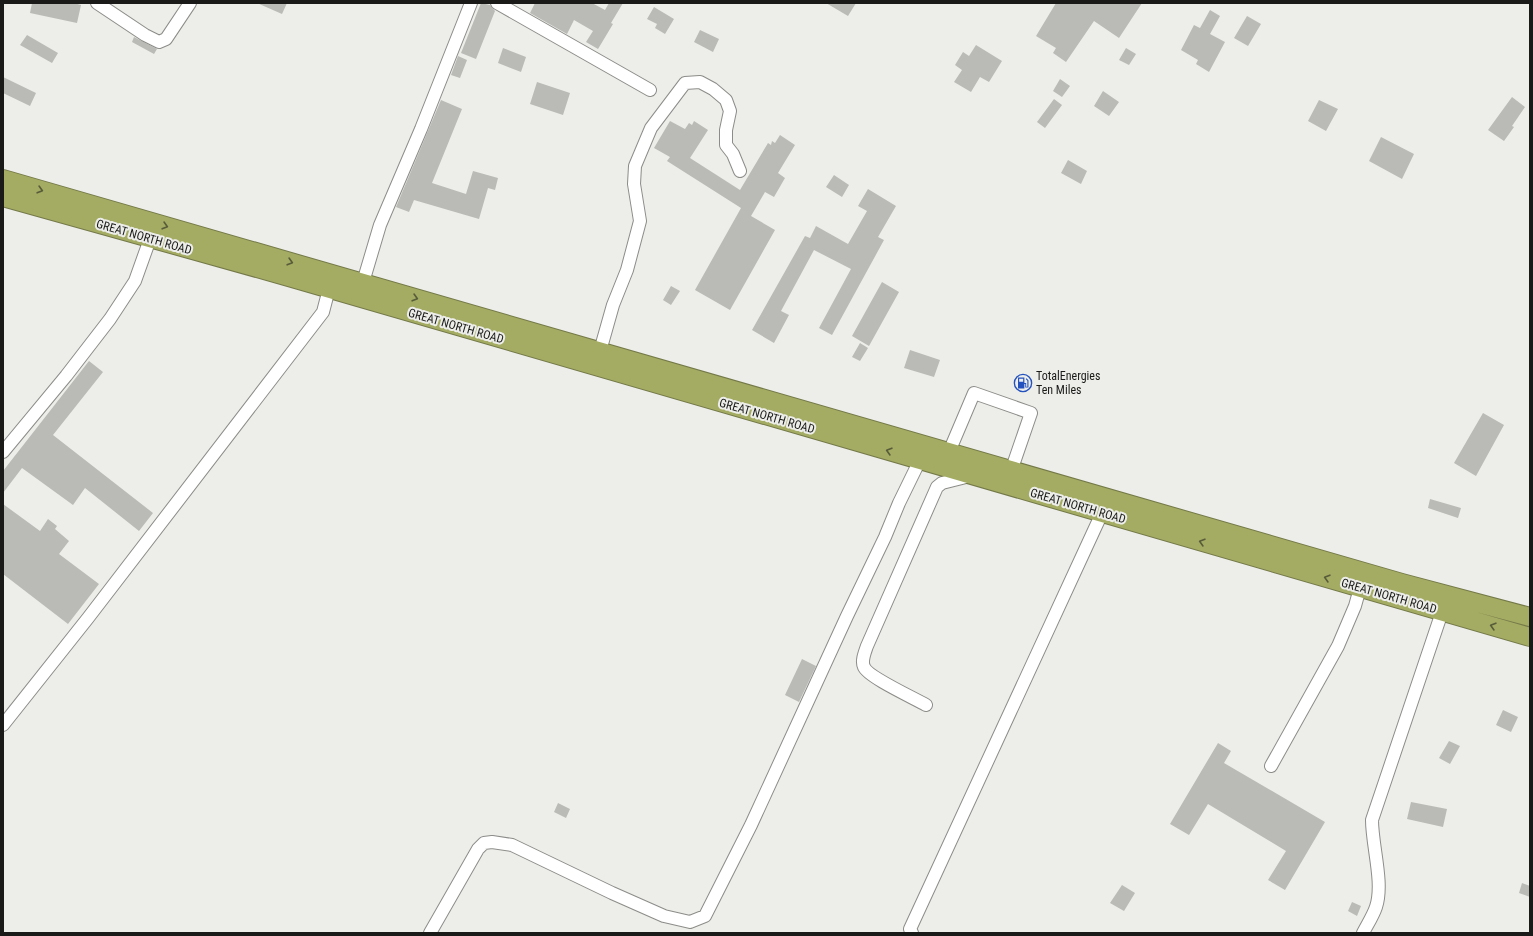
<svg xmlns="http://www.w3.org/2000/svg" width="1533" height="936" font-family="'Roboto Condensed',sans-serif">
	<rect width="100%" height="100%" fill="#edeeea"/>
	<path fill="#babab7" d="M32 3H74L81 5 77 23 30 13Z
		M257 3H287L282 14Z
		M481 3 490 5 495 11 476 59 461 53Z
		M535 3H592L605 10 609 3H623L611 23 613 24 598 49 586 42 593 31 574 20 567 34 530 13Z
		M826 3H856L848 16Z
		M1056 3H1142L1119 38 1094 21 1066 62 1053 53 1056 48 1036 36Z
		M654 7 674 19 665 34 655 28 657 24 647 19Z
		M1210 10 1220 16 1210 34 1225 42 1209 72 1196 64 1198 60 1181 50 1194 25 1200 28Z
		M1247 16 1261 24 1248 46 1234 38Z
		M700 30 719 39 713 52 694 42Z
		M27 35 58 53 52 63 20 45Z
		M134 37 157 49 154 54 132 42Z
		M976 45 1002 61 989 82 980 77 971 92 954 82 962 70 955 65 963 52 969 56Z
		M503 48 526 57 521 72 498 63Z
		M1126 48 1136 54 1129 65 1119 60Z
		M458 56 467 60 460 78 451 75Z
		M3 77 36 93 30 106 3 93Z
		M1060 79 1070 86 1062 97 1053 91Z
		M537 82 570 93 563 115 530 104Z
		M1103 91 1119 102 1109 116 1094 106Z
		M1512 97 1525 107 1512 126 1514 127 1504 141 1488 130Z
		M1054 99 1062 105 1045 128 1037 122Z
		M441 100 462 109 432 183 466 194 473 171 498 178 495 190 488 188 479 219 414 200 409 212 396 207Z
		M1319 100 1338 109 1326 131 1308 121Z
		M670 121 685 129 689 123 692 125 694 121 708 130 690 158 740 190 768 143 771 145 772 141 775 143 780 135 795 145 778 173 785 178 774 197 765 192 751 216 775 230 730 310 695 290 741 208 667 161 670 157 654 148Z
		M1381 137 1414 154 1402 179 1369 161Z
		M1068 160 1087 171 1081 184 1061 173Z
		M834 175 849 185 842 197 826 187Z
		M868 189 896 206 878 237 884 240 832 335 819 328 851 269 814 250 781 311 789 315 774 343 752 330 805 236 810 238 816 226 848 244 867 211 858 206Z
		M882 282 899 292 869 346 852 336Z
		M671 286 680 291 671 305 663 300Z
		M860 343 868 348 860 361 852 357Z
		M910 350 940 360 934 377 904 368Z
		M89 361 103 372 53 435 153 513 139 531 85 488 73 505 22 468 3 493V471Z
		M1483 413 1504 425 1476 476 1454 463Z
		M1430 499 1461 508 1458 518 1428 508Z
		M3 504 40 531 48 519 57 526 55 529 69 541 59 554 99 584 68 624 3 574Z
		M802 659 816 666 799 702 785 695Z
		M1503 710 1518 717 1511 732 1496 725Z
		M1449 741 1460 746 1450 764 1439 758Z
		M1218 743 1231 751 1224 763 1325 822 1285 890 1268 880 1286 851 1208 804 1189 835 1170 824Z
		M1411 802 1447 809 1443 827 1407 819Z
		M558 803 570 809 566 818 554 812Z
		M1522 883 1530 886V897L1519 893Z
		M1122 885 1135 893 1124 911 1110 903Z
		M1352 902 1361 906 1357 916 1348 911Z"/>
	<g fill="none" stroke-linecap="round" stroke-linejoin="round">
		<defs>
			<path id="minor" d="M97 3 145 35 159 42 166 39 190 3
				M497 3 650 90
				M361 289 380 225 421 129 471 3
				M600 351 613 305 627 270 640 221 634 184 635 166 651 128 685 83 700 82 713 89 726 100 730 111 726 130V145L733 154 740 171
				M3 452 66 376 110 319 135 281 150 239
				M946 459 974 393 1031 413 1009 477
				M926 705C914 698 868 677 864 667 861 661 865 652 867 646L937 487 942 483 970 476
				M3 725 88 618 323 312 331 281
				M1271 766 1338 646 1355 606 1360 588
				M430 933 478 849 484 843 492 842 512 845 612 893 664 916 690 922 705 916 751 825 847 616 885 537 899 503 920 460
				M912 933 910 929 1102 513
				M1363 933C1367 925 1373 916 1376 907 1384 883 1372 846 1372 820L1442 612"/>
			<path id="highway" d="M3 179 1402 583 1530 617
				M3 197 289 277 1530 637"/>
		</defs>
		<use href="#minor" stroke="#8c8c89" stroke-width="14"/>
		<use href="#highway" stroke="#747948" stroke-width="20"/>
		<use href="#minor" stroke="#fff" stroke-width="12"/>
		<use href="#highway" stroke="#a4ab62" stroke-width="18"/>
	</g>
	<defs><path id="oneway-chevron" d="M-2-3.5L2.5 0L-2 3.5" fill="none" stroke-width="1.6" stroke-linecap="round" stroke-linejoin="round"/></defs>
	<g stroke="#585c3a">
		<use href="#oneway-chevron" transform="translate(40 190) rotate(16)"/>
		<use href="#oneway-chevron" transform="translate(165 226) rotate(16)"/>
		<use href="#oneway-chevron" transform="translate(290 262) rotate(16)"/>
		<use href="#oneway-chevron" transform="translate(415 298) rotate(16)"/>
		<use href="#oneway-chevron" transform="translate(889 451) rotate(-164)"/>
		<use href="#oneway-chevron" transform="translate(1202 542) rotate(-164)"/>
		<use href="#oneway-chevron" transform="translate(1327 578) rotate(-164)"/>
		<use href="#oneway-chevron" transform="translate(1493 626) rotate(-164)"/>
	</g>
	<defs>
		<symbol id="fuel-ring" viewBox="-11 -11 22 22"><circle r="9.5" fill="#edeeea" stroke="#2351be" stroke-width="1.5"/><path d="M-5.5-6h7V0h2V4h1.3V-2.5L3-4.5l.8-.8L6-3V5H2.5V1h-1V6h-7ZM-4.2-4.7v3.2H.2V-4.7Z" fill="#2351be"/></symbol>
	</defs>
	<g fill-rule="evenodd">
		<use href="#fuel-ring" x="1013" y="373" width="20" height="20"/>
	</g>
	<g text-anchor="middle" stroke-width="4" stroke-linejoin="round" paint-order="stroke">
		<g font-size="12" fill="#1a1b19" stroke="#edeeea">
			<text transform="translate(144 237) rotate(16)" y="4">GREAT NORTH ROAD</text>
			<text transform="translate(456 326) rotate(16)" y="4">GREAT NORTH ROAD</text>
			<text transform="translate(767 416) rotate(16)" y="4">GREAT NORTH ROAD</text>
			<text transform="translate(1078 506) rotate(16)" y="4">GREAT NORTH ROAD</text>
			<text transform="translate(1389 596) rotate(16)" y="4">GREAT NORTH ROAD</text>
		</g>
		<g font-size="12" fill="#1a1b19" stroke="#edeeea" text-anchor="start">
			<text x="1036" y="380">TotalEnergies<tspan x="1036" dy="14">Ten Miles</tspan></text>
		</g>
	</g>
	<rect width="1533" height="936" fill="none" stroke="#1a1b19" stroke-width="8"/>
</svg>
